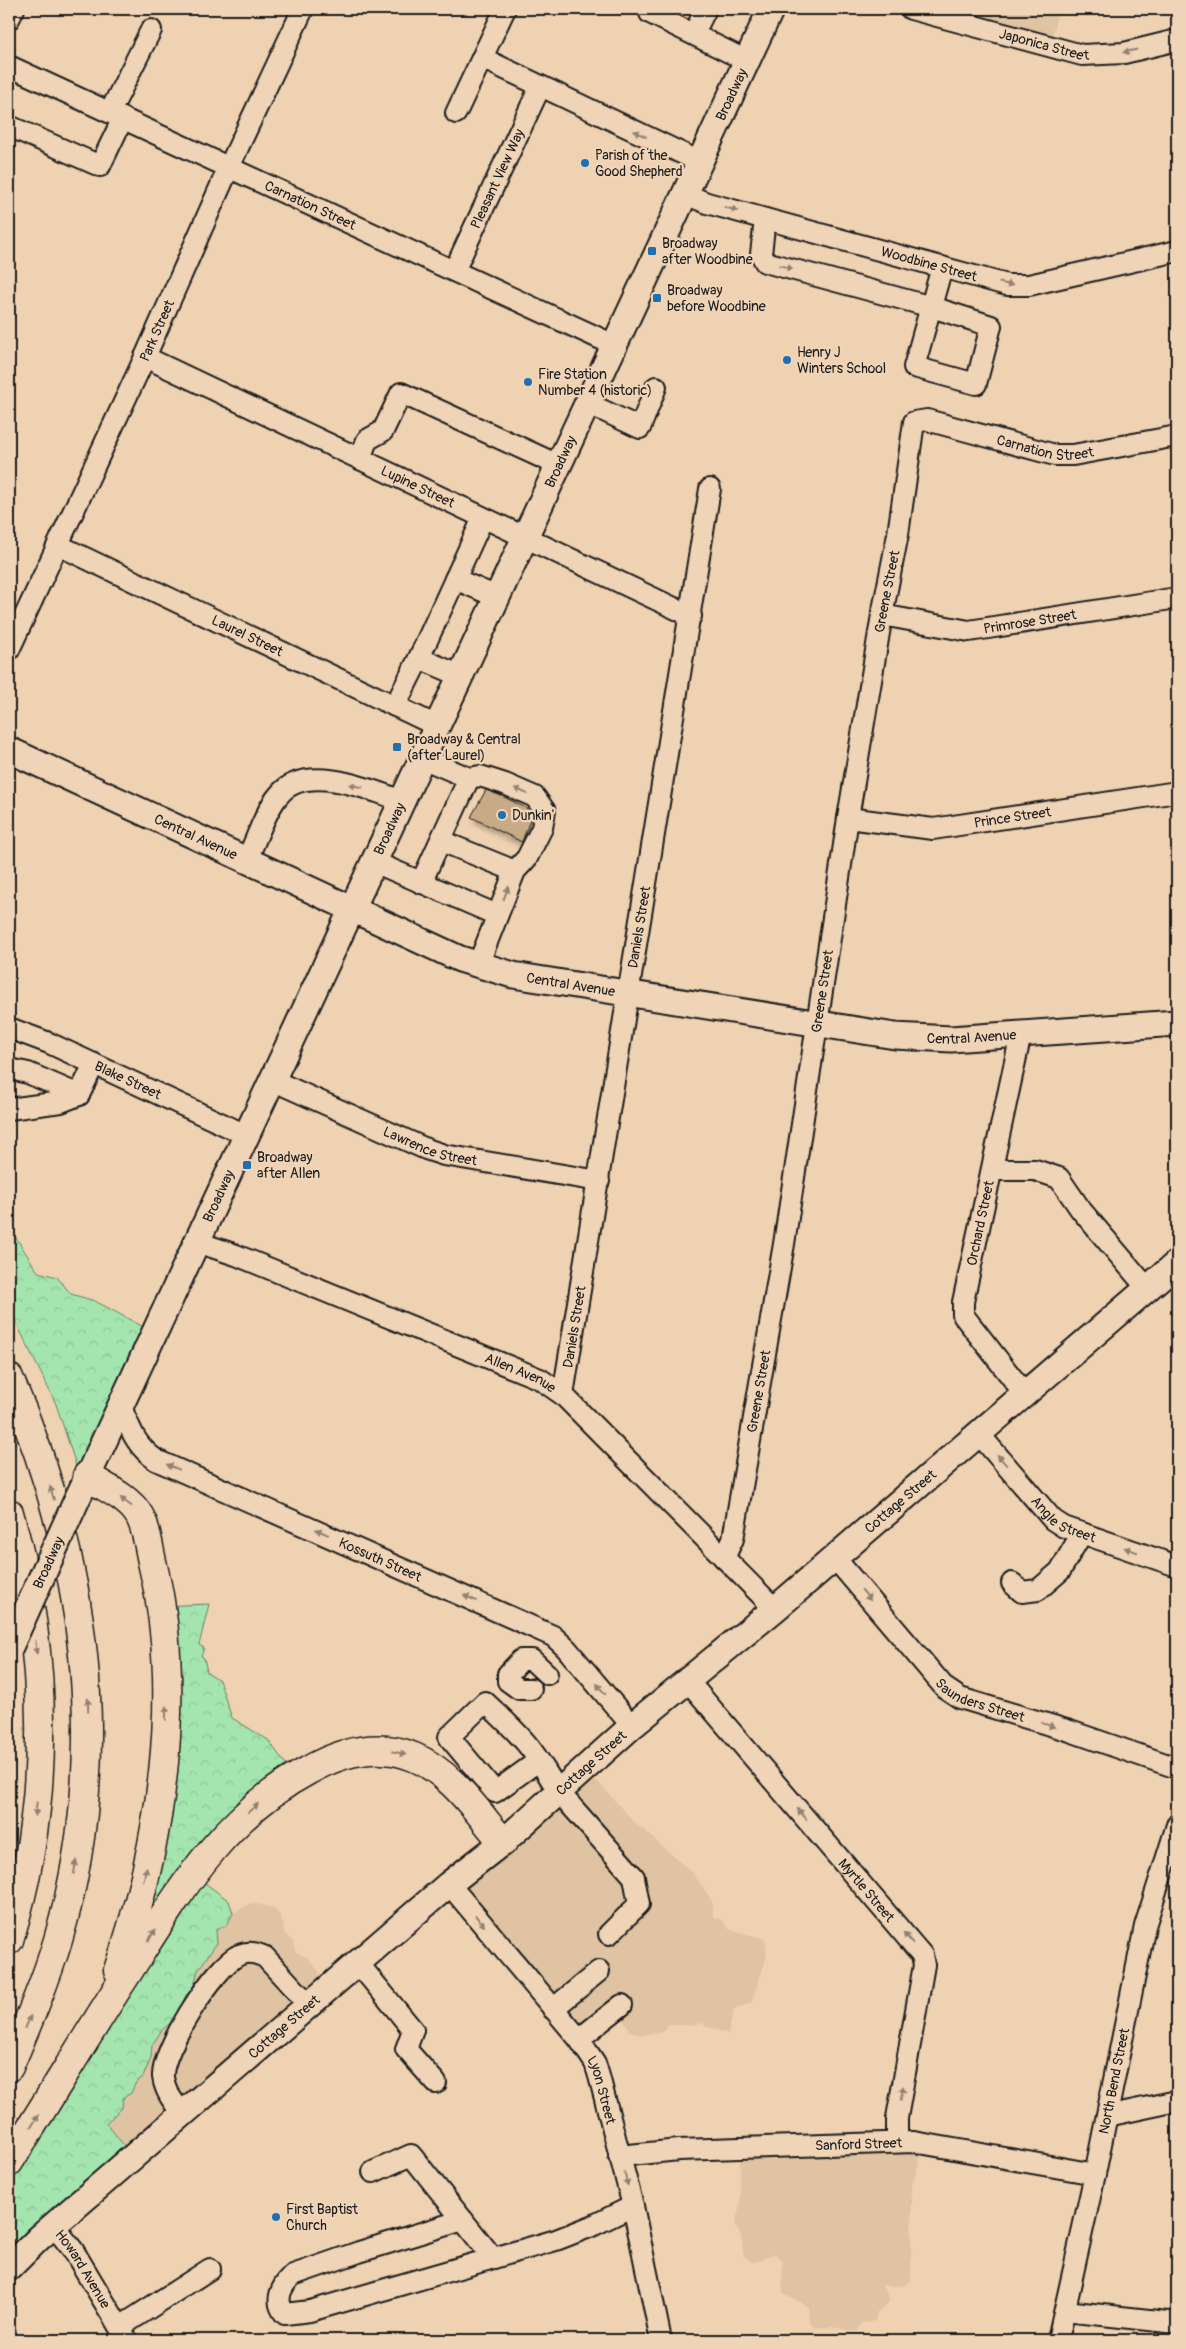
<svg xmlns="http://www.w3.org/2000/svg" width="1186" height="2349" font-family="Pangolin,sans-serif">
	<defs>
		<pattern id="forest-crowns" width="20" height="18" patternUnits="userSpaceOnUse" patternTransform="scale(1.25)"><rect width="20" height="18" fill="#a4e5af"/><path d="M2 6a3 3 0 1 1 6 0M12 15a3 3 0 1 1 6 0" fill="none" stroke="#8dc496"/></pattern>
		<filter id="shadow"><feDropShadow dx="3" dy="5.5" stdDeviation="2.5" flood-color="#0004"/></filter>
	</defs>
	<rect width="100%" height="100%" fill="#efd2b2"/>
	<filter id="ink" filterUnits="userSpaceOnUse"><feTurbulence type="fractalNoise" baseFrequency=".02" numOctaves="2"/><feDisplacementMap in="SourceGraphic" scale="10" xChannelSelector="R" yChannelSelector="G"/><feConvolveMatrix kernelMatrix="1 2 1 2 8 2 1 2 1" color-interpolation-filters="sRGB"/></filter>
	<g filter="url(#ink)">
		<path fill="#dfc3a2" d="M890 9H1058V11L1049 51 1035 49Z
			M591 1774 633 1821 692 1872 712 1901 713 1916 721 1919 729 1929 765 1939 767 1956 751 2003 734 2009 728 2034 699 2023 693 2026 668 2024 664 2031 644 2035 638 2034 630 2031 616 2005 608 2001 572 2029 456 1891Z
			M251 1903 275 1908 283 1922 284 1933 293 1942 296 1952 308 1958 336 1992 138 2163 106 2124 122 2108 123 2097 131 2093 136 2082 143 2077 151 2058 152 2045 162 2030 176 2018 186 1995 193 1989 198 1970 217 1943 216 1930 227 1925 233 1913Z
			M890 2146 922 2153 912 2186 911 2280 903 2286 881 2285 888 2295 889 2302 877 2312 875 2321 862 2323 856 2332 832 2327 816 2328 810 2323 809 2307 783 2293 782 2260 775 2253 759 2261 752 2262 744 2256 741 2236 735 2224 740 2204V2158Z"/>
		<path fill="url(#forest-crowns)" stroke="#608066" d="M9 1227 38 1272 57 1277 71 1294 95 1301 153 1332 80 1487 75 1462 56 1404 9 1308Z
			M209 1604 199 1645 204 1648 201 1656 204 1658 207 1672 219 1680 232 1718 268 1740 296 1778 201 1880 229 1901 233 1913 227 1925 216 1930 217 1943 198 1970 193 1989 186 1995 176 2018 162 2030 152 2045 151 2058 143 2077 136 2082 131 2093 123 2098 122 2108 106 2123 138 2163 9 2275V2184L129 1996 146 1932 159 1606Z"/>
		<path fill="#c7aa86" stroke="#1c1c1c" filter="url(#shadow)" d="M486 790 504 797 530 810 532 814 522 842 471 817Z"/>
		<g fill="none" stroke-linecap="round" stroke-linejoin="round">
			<defs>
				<g id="minor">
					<path d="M649 9 650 13 747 61"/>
					<path id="s1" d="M911 9 1082 55 1124 53 1177 40"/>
					<path d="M9 19 14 9"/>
					<path d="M694 33 706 9"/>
					<path d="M482 58 700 162"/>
					<path id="s2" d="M9 66 614 345"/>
					<path d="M110 112 151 30"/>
					<path d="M456 113 505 9"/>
					<path d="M9 126 100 166 123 118"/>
					<path id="s3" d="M685 194 707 203 1007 285H1029L1177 251"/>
					<path d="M765 219 761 254 765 262 932 307 991 326 976 384 914 367 942 267"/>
					<path id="s4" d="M454 271 540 87"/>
					<path id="s5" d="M145 357 691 616"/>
					<path d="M587 403 640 428 656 387"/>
					<path d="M360 459 367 440 383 431 401 393 558 465"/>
					<path id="s6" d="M58 545 437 726"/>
					<path d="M455 579 497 597"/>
					<path id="s7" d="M882 615 969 631 1177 598"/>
					<path id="s8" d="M9 650 145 357 229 167 303 9"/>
					<path d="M461 676 419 658 483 518"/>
					<path d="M395 706 419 658"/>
					<path d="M422 758 469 778 480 776 505 784 535 797 545 811 542 828 527 858 515 871 478 965"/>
					<path id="s9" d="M848 818 933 829 1177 792"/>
					<path d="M441 841 515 871"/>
					<path d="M246 861C256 841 265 811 279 795 305 762 370 789 402 801"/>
					<path d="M374 862 497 915"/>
					<path d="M421 883 469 778"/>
					<path id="s10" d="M9 1028 49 1043 246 1135"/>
					<path d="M1021 1034 963 1302V1315L1024 1393"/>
					<path d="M9 1069 28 1073 79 1095"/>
					<path id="s11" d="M272 1080 426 1149 444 1155 599 1181"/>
					<path d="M9 1109 61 1102 79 1095 94 1064"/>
					<path d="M992 1170H1035L1059 1178 1081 1210 1147 1288"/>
					<path id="s12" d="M197 1242 236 1255 540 1379 563 1395 775 1609"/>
					<path id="s13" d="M563 1395 710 489"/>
					<path id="s14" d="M121 1407C131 1430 135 1445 156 1460L553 1636 566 1648 632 1726"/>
					<path id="s15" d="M979 1434 1053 1520 1064 1527 1177 1566"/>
					<path id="s16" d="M834 1557 945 1688 960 1698 1070 1731 1177 1768"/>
					<path id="s17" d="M724 1558 733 1539 784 1244 848 818 882 615 898 534 914 422 927 420 1055 455H1073L1177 436"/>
					<path d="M1012 1583 1022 1592 1038 1590 1060 1571 1082 1533"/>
					<path id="s18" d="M688 1681 922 1955 924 1965 897 2118V2142"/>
					<path d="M531 1689H519L508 1681V1674L521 1660H532L547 1674"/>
					<path d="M538 1761 495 1792 449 1737 485 1702C499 1715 514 1729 526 1743 539 1758 548 1776 559 1792L634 1877 639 1904 609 1934"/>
					<path id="s19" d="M449 1884 579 2039 595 2063 599 2076 633 2206 661 2340"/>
					<path d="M358 1963 413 2030 406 2049 436 2083"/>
					<path d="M553 2009 599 1971"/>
					<path d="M579 2039 622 2005"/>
					<path d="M183 2114C174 2103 165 2092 163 2077 161 2051 215 1965 239 1955 249 1951 256 1953 265 1957L309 2005"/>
					<path d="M1107 2116 1177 2101"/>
					<path id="s20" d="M619 2156 679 2150 914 2142 1095 2174"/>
					<path d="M373 2172 411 2155 493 2258"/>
					<path d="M463 2220 359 2252 293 2275C281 2286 274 2301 285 2314L310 2311 556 2240 592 2226 633 2206"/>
					<path id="s21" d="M54 2226 73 2250 127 2340"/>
					<path d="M1065 2311 1177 2323"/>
					<path d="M120 2327 210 2269"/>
					<path id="s22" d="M1058 2340 1095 2174 1145 1926 1177 1825"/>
				</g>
				<g id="major">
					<path id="s23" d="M9 750 460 959 513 975 895 1036 951 1039 1177 1023"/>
					<path id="s24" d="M79 1495 771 9"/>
					<path id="s25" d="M9 2268 39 2238 449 1884 503 1842 632 1726 775 1609 1177 1263"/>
				</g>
				<path id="highway" d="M9 1378C86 1555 113 1752 58 1940 45 1983 27 2025 9 2067
					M87 1476C104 1487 128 1497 139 1515 147 1528 149 1550 153 1566 184 1696 161 1845 118 1970
					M9 1513C49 1653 52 1801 9 1940
					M9 2162C46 2104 82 2044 119 1986 174 1902 217 1819 309 1770 341 1752 378 1742 414 1757 452 1773 477 1812 503 1842"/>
			</defs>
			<use href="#minor" stroke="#1c1c1c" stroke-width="24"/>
			<use href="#major" stroke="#1c1c1c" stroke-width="29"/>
			<use href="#highway" stroke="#1c1c1c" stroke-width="31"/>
			<use href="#minor" stroke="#f0d4b7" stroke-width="20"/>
			<use href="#major" stroke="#f0d4b7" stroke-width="25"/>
			<use href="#highway" stroke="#f0d4b7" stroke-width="28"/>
			<defs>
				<g id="major-bridge">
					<path id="s26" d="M9 1649 78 1497"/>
				</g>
			</defs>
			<use href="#major-bridge" stroke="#1c1c1c" stroke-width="29" stroke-linecap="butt"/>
			<use href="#major-bridge" stroke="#f0d4b7" stroke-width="25"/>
		</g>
		<defs><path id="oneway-solid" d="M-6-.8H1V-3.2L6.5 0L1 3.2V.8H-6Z" transform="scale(1.25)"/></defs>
		<g fill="#918171">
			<use href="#oneway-solid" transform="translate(1130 51) rotate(168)"/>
			<use href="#oneway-solid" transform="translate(640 134) rotate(-155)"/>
			<use href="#oneway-solid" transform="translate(731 209) rotate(15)"/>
			<use href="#oneway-solid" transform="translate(786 267) rotate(15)"/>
			<use href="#oneway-solid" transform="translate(1006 284) rotate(11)"/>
			<use href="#oneway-solid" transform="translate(356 786) rotate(-168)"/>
			<use href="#oneway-solid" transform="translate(521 791) rotate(-156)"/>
			<use href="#oneway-solid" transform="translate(506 893) rotate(-69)"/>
			<use href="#oneway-solid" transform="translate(1002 1460) rotate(-131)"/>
			<use href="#oneway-solid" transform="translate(173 1467) rotate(-158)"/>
			<use href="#oneway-solid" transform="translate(52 1493) rotate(-107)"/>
			<use href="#oneway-solid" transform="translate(126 1502) rotate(-143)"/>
			<use href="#oneway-solid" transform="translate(322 1532) rotate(-156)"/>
			<use href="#oneway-solid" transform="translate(1131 1550) rotate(-161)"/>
			<use href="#oneway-solid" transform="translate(866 1595) rotate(50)"/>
			<use href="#oneway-solid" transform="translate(470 1598) rotate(-156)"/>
			<use href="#oneway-solid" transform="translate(36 1647) rotate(84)"/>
			<use href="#oneway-solid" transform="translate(601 1689) rotate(-130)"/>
			<use href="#oneway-solid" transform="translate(88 1705) rotate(-91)"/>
			<use href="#oneway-solid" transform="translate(166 1713) rotate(-89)"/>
			<use href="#oneway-solid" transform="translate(1048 1725) rotate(17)"/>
			<use href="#oneway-solid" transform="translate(399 1753) rotate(14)"/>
			<use href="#oneway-solid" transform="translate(253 1808) rotate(-40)"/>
			<use href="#oneway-solid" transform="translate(36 1809) rotate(96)"/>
			<use href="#oneway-solid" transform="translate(802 1814) rotate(-131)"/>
			<use href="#oneway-solid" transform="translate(75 1867) rotate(-81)"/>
			<use href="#oneway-solid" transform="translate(145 1874) rotate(-77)"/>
			<use href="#oneway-solid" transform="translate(480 1921) rotate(50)"/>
			<use href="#oneway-solid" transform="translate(152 1935) rotate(-57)"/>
			<use href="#oneway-solid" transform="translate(908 1938) rotate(-131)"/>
			<use href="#oneway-solid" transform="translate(28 2022) rotate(-68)"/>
			<use href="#oneway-solid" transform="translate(902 2093) rotate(-80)"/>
			<use href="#oneway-solid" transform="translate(35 2121) rotate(-58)"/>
			<use href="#oneway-solid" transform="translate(626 2179) rotate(75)"/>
		</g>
	</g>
	<g fill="#1f6fb2" stroke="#f0d4b7" stroke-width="2">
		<circle cx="585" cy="163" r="5"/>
		<rect x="647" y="246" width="10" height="10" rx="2.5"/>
		<rect x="652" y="293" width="10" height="10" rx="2.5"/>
		<circle cx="787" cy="360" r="5"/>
		<circle cx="528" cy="382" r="5"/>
		<rect x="392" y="742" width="10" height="10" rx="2.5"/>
		<circle cx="502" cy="815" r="5"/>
		<rect x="242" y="1160" width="10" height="10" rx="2.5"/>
		<circle cx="276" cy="2217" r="5"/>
	</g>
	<g text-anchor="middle" stroke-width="4.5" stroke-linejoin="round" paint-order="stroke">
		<g font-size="14" fill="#1c1c1c" stroke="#f0d4b7">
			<text dy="5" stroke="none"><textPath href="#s1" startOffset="138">Japonica Street</textPath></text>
			<text dy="5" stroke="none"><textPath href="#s24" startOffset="1545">Broadway</textPath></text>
			<text dy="5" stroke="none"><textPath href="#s4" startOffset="102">Pleasant View Way</textPath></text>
			<text dy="5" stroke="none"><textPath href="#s2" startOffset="332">Carnation Street</textPath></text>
			<text dy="5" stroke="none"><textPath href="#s3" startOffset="254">Woodbine Street</textPath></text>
			<text dy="5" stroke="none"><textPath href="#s8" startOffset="352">Park Street</textPath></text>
			<text dy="5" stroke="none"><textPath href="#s17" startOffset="1288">Carnation Street</textPath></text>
			<text dy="5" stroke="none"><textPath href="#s24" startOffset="1140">Broadway</textPath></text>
			<text dy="5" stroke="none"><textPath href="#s5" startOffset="302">Lupine Street</textPath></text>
			<text dy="5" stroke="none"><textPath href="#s17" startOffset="981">Greene Street</textPath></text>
			<text dy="5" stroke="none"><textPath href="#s7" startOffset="150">Primrose Street</textPath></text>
			<text dy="5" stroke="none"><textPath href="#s6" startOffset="210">Laurel Street</textPath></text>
			<text dy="5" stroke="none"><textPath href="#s9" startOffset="166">Prince Street</textPath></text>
			<text dy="5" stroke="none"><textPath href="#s24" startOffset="735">Broadway</textPath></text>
			<text dy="5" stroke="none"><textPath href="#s23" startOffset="206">Central Avenue</textPath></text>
			<text dy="5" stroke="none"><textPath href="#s13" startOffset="474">Daniels Street</textPath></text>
			<text dy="5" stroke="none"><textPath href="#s23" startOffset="611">Central Avenue</textPath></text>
			<text dy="5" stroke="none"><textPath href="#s17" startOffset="576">Greene Street</textPath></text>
			<text dy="5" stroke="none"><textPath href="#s23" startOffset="1016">Central Avenue</textPath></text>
			<text dy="5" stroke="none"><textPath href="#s10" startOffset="130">Blake Street</textPath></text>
			<text dy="5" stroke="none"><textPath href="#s11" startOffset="172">Lawrence Street</textPath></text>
			<text dy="5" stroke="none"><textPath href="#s24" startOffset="330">Broadway</textPath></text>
			<text transform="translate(980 1223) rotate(-78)" y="5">Orchard Street</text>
			<text dy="5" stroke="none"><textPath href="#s13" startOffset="69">Daniels Street</textPath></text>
			<text dy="5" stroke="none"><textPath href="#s12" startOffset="349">Allen Avenue</textPath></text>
			<text dy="5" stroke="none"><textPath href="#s17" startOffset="171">Greene Street</textPath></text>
			<text dy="5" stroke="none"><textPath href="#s25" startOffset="1176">Cottage Street</textPath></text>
			<text dy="5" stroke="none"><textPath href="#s15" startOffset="122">Angle Street</textPath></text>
			<text dy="5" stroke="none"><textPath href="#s14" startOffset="310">Kossuth Street</textPath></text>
			<text dy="5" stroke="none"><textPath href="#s26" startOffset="95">Broadway</textPath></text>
			<text dy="5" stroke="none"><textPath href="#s16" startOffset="209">Saunders Street</textPath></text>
			<text dy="5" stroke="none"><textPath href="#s25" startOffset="771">Cottage Street</textPath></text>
			<text dy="5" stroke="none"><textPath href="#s18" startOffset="275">Myrtle Street</textPath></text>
			<text dy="5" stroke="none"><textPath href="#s25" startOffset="366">Cottage Street</textPath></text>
			<text dy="5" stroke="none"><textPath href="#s22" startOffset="265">North Bend Street</textPath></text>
			<text dy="5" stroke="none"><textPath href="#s19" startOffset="259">Lyon Street</textPath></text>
			<text dy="5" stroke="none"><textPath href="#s20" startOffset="240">Sanford Street</textPath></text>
			<text dy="5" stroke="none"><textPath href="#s21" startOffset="52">Howard Avenue</textPath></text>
		</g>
		<g font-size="14" fill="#1c1c1c" stroke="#f0d4b7" text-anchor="start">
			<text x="595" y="160">Parish of the<tspan x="595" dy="16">Good Shepherd</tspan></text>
			<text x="662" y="248">Broadway<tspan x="662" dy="16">after Woodbine</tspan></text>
			<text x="667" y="295">Broadway<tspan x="667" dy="16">before Woodbine</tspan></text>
			<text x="797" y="357">Henry J<tspan x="797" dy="16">Winters School</tspan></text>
			<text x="538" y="379">Fire Station<tspan x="538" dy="16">Number 4 (historic)</tspan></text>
			<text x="407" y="744">Broadway &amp; Central<tspan x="407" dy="16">(after Laurel)</tspan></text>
			<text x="512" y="820">Dunkin'</text>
			<text x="257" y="1162">Broadway<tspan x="257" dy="16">after Allen</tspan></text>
			<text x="286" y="2214">First Baptist<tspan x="286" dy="16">Church</tspan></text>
		</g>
	</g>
	<rect width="1186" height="2349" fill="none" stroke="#f0d4b7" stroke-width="30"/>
	<rect x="15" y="15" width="1156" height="2319" fill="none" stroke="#1c1c1c" stroke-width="2" filter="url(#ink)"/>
</svg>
